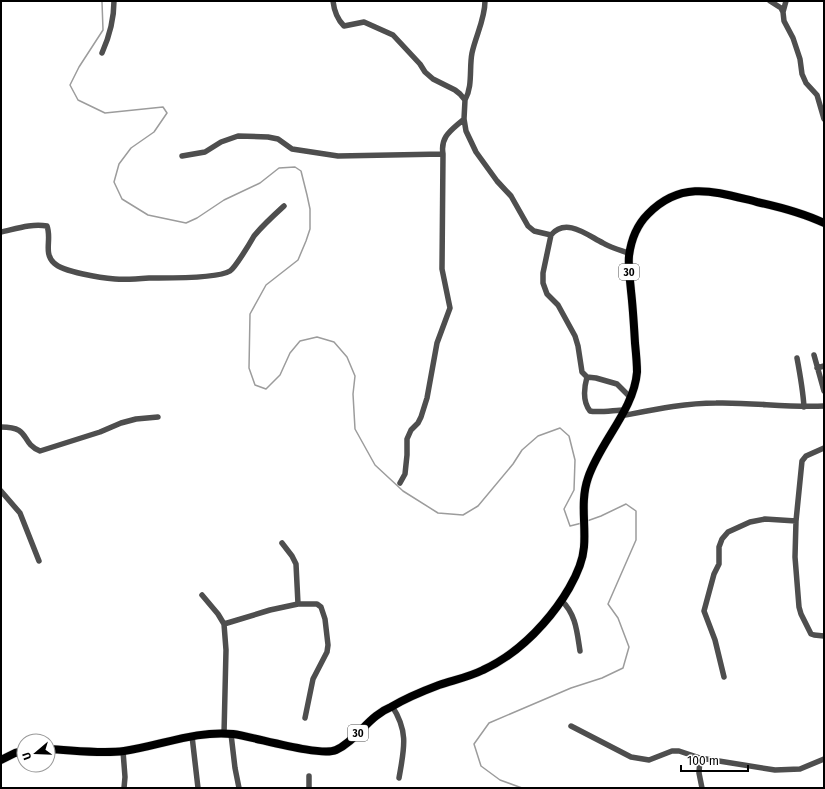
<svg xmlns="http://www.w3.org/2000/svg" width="825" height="789" font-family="'Fira Sans',sans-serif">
	<rect width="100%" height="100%" fill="#fff"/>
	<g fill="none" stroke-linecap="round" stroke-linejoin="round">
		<path stroke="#9c9c9c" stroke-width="1.5" d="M101 1 102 2 103 30 79 67 70 85 78 100 105 113 163 107 167 113 154 132 131 148 119 164 114 182 122 199 148 215 186 223 197 218 224 200 260 183 279 168 295 167 301 171 307 195 310 209V229L306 241 298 260 266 285 250 314 249 368 255 385 266 389 280 375 290 353 300 341 317 337 334 342 347 357 355 376 353 394 355 429 375 465 403 491 438 513 463 515 478 506 513 464 522 450 538 436 560 428 569 436 575 460 574 490 564 509 570 526 582 523
			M522 788 500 780 481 766 474 744 489 723 571 688 602 678 623 668 629 647 618 618 608 604 636 540V511L626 504 601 516 587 521"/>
		<defs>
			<path id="highway" d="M48 749C73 750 99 754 124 751 160 746 196 730 233 734 255 737 320 757 336 750 352 743 363 726 376 716 381 712 386 709 391 707 406 698 423 691 439 685 454 680 469 677 483 670 505 660 527 642 543 624 560 605 582 573 584 547 586 524 580 501 588 478 600 442 634 410 637 372 637 363 636 353 635 343 634 326 633 308 631 291 630 279 628 267 629 256 631 240 637 225 648 214 682 179 716 192 757 202 780 207 803 213 824 223
				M1 760 15 753 24 751"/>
		</defs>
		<use href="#highway" stroke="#dbdbdb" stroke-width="9"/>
		<path stroke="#4e4e4e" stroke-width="5.5" d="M333 1C334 10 337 19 344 26L364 22 393 35 420 64 425 72 433 79 455 90 460 94 465 100 464 119 466 131 476 152 497 181 511 196 528 226 534 231 551 235 543 273V283L547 294 558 305 575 336 578 346 582 372 587 377 596 378 617 384 630 397
			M770 1 781 8 783 12
			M786 1 783 12 784 21 793 38 800 59 802 74 806 83 817 95 824 119
			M102 53C110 35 114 20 114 1
			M465 100C473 86 469 68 472 53 476 35 485 19 485 1
			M182 156 205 152 221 142 238 136 268 137 278 139 292 149 338 156 443 154
			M1 232C15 229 32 223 47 226 52 239 43 253 54 263 63 272 102 278 115 279 126 280 138 279 149 278 165 278 217 279 230 271 235 268 250 243 254 236 263 225 273 216 284 206
			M551 235C566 217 587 235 603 243 611 248 620 250 629 253
			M814 355 824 391
			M797 358C800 374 803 391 804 407
			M817 368 824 366
			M587 377C584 388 582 401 590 411 597 413 616 410 624 410
			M621 416C652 410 684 403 716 403 752 402 788 408 824 406
			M1 427C32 427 19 442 40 451L100 432 121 423 136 419 158 417
			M824 448 806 456 802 461 796 521 795 557 799 607 801 614 811 634 814 635 824 636
			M400 483 405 474 407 455V439L411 430 418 423 421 417 427 398 437 343 450 308 442 269 443 154C440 136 452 130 464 119
			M1 491 20 513 39 561
			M282 543 292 556 296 564 298 604
			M202 595 218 614 224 624 226 650 224 734
			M561 600C576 614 577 632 580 651
			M224 624 270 610 298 604H317L321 607 325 619 328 645 327 652 313 679 305 718
			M724 677 715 640 704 611 714 574 719 564V547L722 539 728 532 750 522 765 519 796 521
			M392 706C409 732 404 749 399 778
			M571 726 631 757 649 760 672 751H679L700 758 775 770 800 769 824 759
			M231 734 235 768 239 788
			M192 736 198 788
			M123 751 125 777 124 788
			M700 758 699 773 702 788
			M309 788V776"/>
		<use href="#highway" stroke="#000" stroke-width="8"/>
	</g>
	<g text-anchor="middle" stroke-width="3" stroke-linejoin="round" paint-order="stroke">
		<g fill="#fff" stroke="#4c4c4c" stroke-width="1">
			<rect x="619" y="264" width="20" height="16" rx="3"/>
			<rect x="348" y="725" width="20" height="16" rx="3"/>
		</g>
		<g font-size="10" font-weight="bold" fill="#000">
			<text x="629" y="276">30</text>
			<text x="358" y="737">30</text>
		</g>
	</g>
	<rect width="825" height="789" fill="none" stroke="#000000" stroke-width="4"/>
	<g transform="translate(36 753) rotate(251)"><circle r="19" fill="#ffffff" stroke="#999999"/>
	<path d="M0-3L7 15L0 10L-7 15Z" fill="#000000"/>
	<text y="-6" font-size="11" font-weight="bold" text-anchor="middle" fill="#000000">U</text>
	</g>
	<path d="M681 765v6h67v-6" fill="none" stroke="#000000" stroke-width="2"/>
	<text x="687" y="765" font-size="12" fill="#000000" stroke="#ffffff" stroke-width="3" paint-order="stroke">100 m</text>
</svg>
